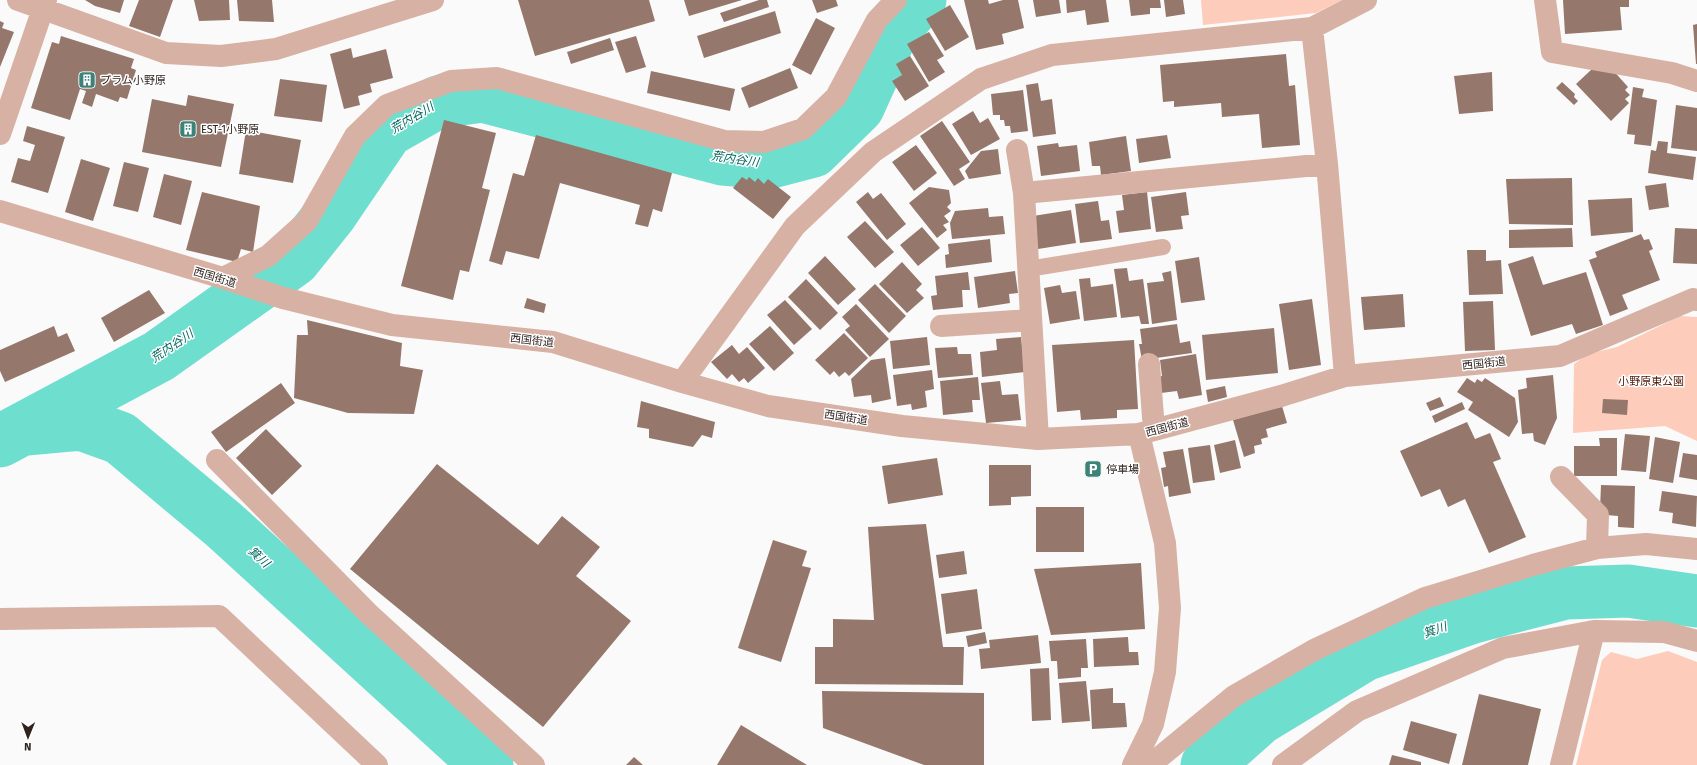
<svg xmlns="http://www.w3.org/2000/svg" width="1697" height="765" font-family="'Fira Sans','Noto Sans JP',sans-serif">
	<rect width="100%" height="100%" fill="#fafafa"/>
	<path fill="#feccbb" d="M1201 0H1342L1316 13 1203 25Z
		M1680 316 1697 317V441L1665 426 1573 433 1574 364 1588 354 1617 347Z
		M1668 651 1697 662V765H1576L1602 660 1611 652 1637 659Z"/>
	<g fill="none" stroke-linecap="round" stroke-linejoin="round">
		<path stroke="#6edecf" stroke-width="53" d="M26 429 81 424 120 438 224 525 487 765
			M0 441 159 356 294 260 330 215 387 131 438 102 483 96 723 159 767 163 813 151 858 107 892 32 920 0
			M1207 765 1260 718 1364 655 1473 617 1565 593 1628 591 1697 601"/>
	</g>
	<path fill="#95776c" d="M85 0H124L120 13 95 6Z
		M139 0H173L160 37 129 26Z
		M194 0H229L230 20 199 21Z
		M237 0H272L274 22 239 21Z
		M518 0H649L655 21 535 56Z
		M684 0H742L689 16Z
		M759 0H767L769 7 724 22 720 13Z
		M812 0H836L838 6 817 13Z
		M964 0H988L989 4 1003 0H1018L1024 28 1002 34 1004 44 976 50Z
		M1033 0H1059L1061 13 1036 17Z
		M1066 0H1106L1109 22 1087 25 1085 10 1067 13Z
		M1129 0H1160L1161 8H1150V14L1131 16Z
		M1164 0H1183L1185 14 1166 17Z
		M1563 0H1629V7H1620L1622 30 1565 34Z
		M950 5 969 37 945 51 926 19Z
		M775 11 781 33 704 58 697 36Z
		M816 18 835 28 811 75 792 65Z
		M0 21 4 23 2 28 14 32 0 67Z
		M1697 24V64H1696L1693 25Z
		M929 32 944 56 937 60 945 72 929 82 907 44Z
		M61 36 134 59 131 68 136 70 127 99 120 97 118 102 96 94 92 107 82 103 86 91 80 89 70 120 31 108 52 42 59 44Z
		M636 36 646 67 626 73 615 42Z
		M610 38 614 50 571 64 567 52Z
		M351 48 353 58 386 49 393 78 370 84 372 92 358 96 360 105 344 109 330 54Z
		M1286 54 1289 86 1295 85 1300 145 1262 148 1259 114 1222 117 1221 103 1174 107V101L1163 102 1160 65Z
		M910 56 929 86 905 101 892 81 902 75 896 64Z
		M790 68 798 88 749 108 741 88Z
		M1611 68 1628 87 1625 90 1630 95 1625 99 1629 103 1611 121 1576 84 1591 70Z
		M651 71 735 89 730 111 647 93Z
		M1492 72 1493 111 1459 114 1454 76Z
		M280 79 327 85 322 122 274 116Z
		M1562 82 1575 94 1574 97 1578 101 1574 105 1556 88Z
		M1038 83 1041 101 1052 99 1056 134 1033 137 1026 85Z
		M1633 87 1644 89 1642 97 1657 100 1651 146 1634 144 1635 135 1627 134Z
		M1023 90 1028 131 1011 133 1010 126H1005L1004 120H1000V115H993L991 94Z
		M188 95 234 104 221 167 142 152 152 99 186 106Z
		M1676 105 1697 108V151L1671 148Z
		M973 111 980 123 988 118 1000 139 971 155 952 124Z
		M444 120 496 133 482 188 490 190 469 272 460 270 453 300 401 286Z
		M942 121 970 162 959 169 965 179 954 186 920 136Z
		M27 126 65 137 48 193 11 182 18 158 30 161 35 145 23 141Z
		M246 130 301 140 293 183 239 174Z
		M536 135 672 173 662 212 653 209 648 227 635 224 640 205 560 183 539 259 506 251 502 265 489 261 513 173 524 176Z
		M1167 135 1171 158 1139 163 1136 139Z
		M1126 136 1131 171 1101 175 1100 166H1092L1089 142Z
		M1658 141 1668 142 1667 153 1696 157 1693 180 1648 173 1651 150 1656 151Z
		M1058 143 1059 147 1077 145 1080 171 1041 176 1037 146Z
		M916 145 937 173 914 191 892 162Z
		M998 149 1001 174 969 179 965 171 981 151Z
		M81 159 110 168 93 221 65 212Z
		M124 162 149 168 138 212 113 206Z
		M164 174 192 181 181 225 153 217Z
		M742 177 747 180 749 177 755 182 758 178 764 184 768 179 791 197 773 219 733 188Z
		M1572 178 1573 225 1509 224 1506 179Z
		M1666 183 1669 207 1649 210 1645 186Z
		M929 187 949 190 951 203 947 207 951 211 944 216 949 222 943 225 947 230 937 238 909 203Z
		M202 192 260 206 253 252 241 249 237 262 186 250Z
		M868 192 873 199 881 193 906 224 887 240 856 202Z
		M1147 192 1151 229 1119 233 1116 211 1124 210 1122 195Z
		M1186 192 1189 215 1181 216 1183 229 1156 232 1151 197Z
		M1632 198 1633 232 1591 236 1588 200Z
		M1098 201 1101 221 1109 220 1112 239 1080 243 1075 204Z
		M988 208 989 217 1003 216 1005 234 952 239 950 223 955 211Z
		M1071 210 1076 243 1038 249 1033 216Z
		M865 221 894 252 875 268 847 237Z
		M922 227 940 248 918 266 900 245Z
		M1572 228 1573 247 1509 248V230Z
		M1675 228 1697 229V264L1673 263Z
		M1641 234 1644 240 1649 239 1653 249 1649 251 1660 280 1622 295 1628 309 1610 316 1589 260 1597 257 1595 252Z
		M990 239 992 262 946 268 945 255 949 254 948 244Z
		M1467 250H1486V261L1501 260 1503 294 1469 295Z
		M825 256 856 289 838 305 808 273Z
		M1533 256 1543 285 1586 272 1603 325 1576 334 1572 324 1531 336 1508 264Z
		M1199 257 1205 300 1181 303 1175 261Z
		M902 262 922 284 916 290 924 298 907 313 879 284Z
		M1127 268 1129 281 1143 279 1149 324H1141L1139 316 1121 318 1114 269Z
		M1015 271 1018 293 1009 294 1010 303 978 308 974 277Z
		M1171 271 1177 320 1152 324 1147 283 1164 281 1162 273Z
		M968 272 970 290H962L963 307 933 310 931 296 937 295 935 276Z
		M1090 278 1091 287 1113 284 1117 317 1084 321 1079 279Z
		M806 279 838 313 820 330 788 297Z
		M875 284 906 316 889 333 858 300Z
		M1060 285 1062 293 1076 291 1080 319 1050 324 1044 288Z
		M149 290 165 313 114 342 101 318Z
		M1403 294 1405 327 1364 330 1361 297Z
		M527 298 546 304 544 313 524 308Z
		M1312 299 1321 365 1289 370 1279 304Z
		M785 300 812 329 794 345 767 315Z
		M1493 301 1495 350 1465 351 1463 302Z
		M856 304 889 339 870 357 845 330 850 326 842 317Z
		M307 320 402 343 400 366 423 370 414 414 348 413 294 398 297 335H308Z
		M1177 324 1180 343 1190 341 1192 353 1142 360 1139 344H1142L1140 329Z
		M54 326 58 337 67 333 75 351 5 382 0 371V350Z
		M770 326 794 353 774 371 749 344Z
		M1274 328 1278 373 1206 380 1202 335Z
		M844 333 868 358 849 376 845 372 839 377 834 371 830 375 815 360Z
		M927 337 930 365 893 369 890 341Z
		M1021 337 1025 372 982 377 980 352 997 350 996 339Z
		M1134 340 1138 409 1117 410V418L1081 420 1080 410 1057 412 1052 345Z
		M732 345 739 354 747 347 765 368 748 383 744 378 739 382 732 374 727 379 711 362Z
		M957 347 958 354H971L973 375 938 378 935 348Z
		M1196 354 1202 395 1179 399 1177 391 1161 393 1158 377 1162 376 1160 360Z
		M885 358 891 399 872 403 871 395 854 397 851 379 871 360Z
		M932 370 934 389 925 391 927 407 912 410 911 404 897 406 893 375Z
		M1553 375 1557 418 1545 445 1534 441 1533 433 1522 434 1518 390 1527 388 1526 378Z
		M978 377 980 400H972L973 412 943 415 940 381Z
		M1467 378 1475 383 1477 379 1482 382 1485 378 1515 398 1518 422 1509 437 1468 410 1473 402 1457 392Z
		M1000 381 1002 395 1018 394 1021 420 986 423 981 383Z
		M281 383 295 403 226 452 211 432Z
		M1225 386 1227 397 1208 402 1206 390Z
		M1440 397 1444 406 1430 411 1426 403Z
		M1603 399 1628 400 1627 415 1602 413Z
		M641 401 715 422 712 438 702 435 693 447 649 438V429L637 427Z
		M1462 402 1465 409 1435 423 1432 416Z
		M1282 406 1287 423 1266 429 1268 437 1261 439 1262 444 1254 446 1255 453 1244 457 1233 420Z
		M1467 422 1475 439 1490 433 1501 459 1493 462 1526 537 1489 553 1465 499 1448 507 1440 489 1421 497 1400 451Z
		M266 429 302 466 272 495 236 458Z
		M1625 434 1650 436 1646 472 1621 470Z
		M1655 437 1680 442 1673 483 1649 479Z
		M1599 438H1617V476H1574V446H1600Z
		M1235 440 1241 468 1220 473 1214 445Z
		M1210 445 1215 480 1193 483 1188 448Z
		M1183 449 1191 493 1169 497 1168 486 1164 487 1161 468 1166 467 1163 452Z
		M1683 453 1697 455V480L1679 477Z
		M937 458 943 495 888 504 882 466Z
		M437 464 538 545 562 516 600 547 576 576 631 621 543 727 350 569Z
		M989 465H1031V496L1011 497V505L989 506Z
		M1601 485 1635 486 1634 528 1618 527V516L1606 515 1600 509Z
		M1662 491 1697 496 1696 527 1672 523 1673 513 1659 511Z
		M1036 507H1084V552H1036Z
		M926 524 943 647H964L963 685 815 684V647H833V619L874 620 868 527Z
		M773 540 807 551 802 566 811 568 781 662 738 648Z
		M964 551 967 574 939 578 936 555Z
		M1141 563 1145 629 1051 635 1034 569Z
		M977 589 982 629 946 634 941 594Z
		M985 632 987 643 968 647 966 636Z
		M1038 635 1041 663 981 669 979 649 990 648 989 640Z
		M1128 637 1129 652H1138L1139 665 1094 667 1093 639Z
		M1086 639 1088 668H1081V677L1058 679 1057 661H1051L1049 641Z
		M1049 668 1051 720 1032 721 1030 669Z
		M1086 681 1090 721 1062 723 1059 683Z
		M1113 688V703H1125L1127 727 1092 729 1090 690Z
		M822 691 984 693V765H924L823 728Z
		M1479 694 1541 709 1528 765H1462Z
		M1411 721 1457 734 1449 764 1403 750Z
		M741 725 807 765H717Z
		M1392 755 1421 762V765H1389Z
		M634 757 643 765H626Z"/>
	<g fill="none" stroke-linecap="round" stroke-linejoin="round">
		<path stroke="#d7b1a4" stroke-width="16" d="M1028 269 1163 247"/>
		<path stroke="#d7b1a4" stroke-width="22" d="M18 0 166 53 221 56 276 49 433 0
			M1545 0 1552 52 1672 73 1697 81
			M1312 28 1327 164 1345 376
			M0 134 46 0
			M1017 150 1024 193
			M0 211 223 278 283 298 392 325 553 342 682 382 768 406 902 426 1038 439 1139 434 1281 396 1345 376 1560 356 1693 299 1697 300
			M223 278 268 256 307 221 355 136 387 105 451 81 497 78 725 141 764 142 803 129 836 97 877 20 896 0
			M941 326 1031 320
			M1149 364 1154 430
			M682 382 795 226 873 152 981 79 1052 55 1312 28 1366 0
			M1038 439 1024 193 1327 164
			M217 460 368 613 534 765
			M1561 477 1598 515 1597 548
			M0 619 219 616 377 765
			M1133 765 1153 724 1165 672 1170 608 1165 543 1139 434
			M1150 765 1234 696 1314 650 1425 598 1533 565 1597 548 1646 544 1697 549
			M1283 765 1357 711 1503 648 1594 631 1664 632 1697 641
			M1561 765 1594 631"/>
	</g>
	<defs>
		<symbol id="building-square" viewBox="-11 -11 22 22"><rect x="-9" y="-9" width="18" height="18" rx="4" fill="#3c8278" stroke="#fff"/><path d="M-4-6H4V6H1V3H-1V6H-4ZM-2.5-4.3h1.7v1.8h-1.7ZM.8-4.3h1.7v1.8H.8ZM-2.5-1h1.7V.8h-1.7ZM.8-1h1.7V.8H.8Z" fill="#fff"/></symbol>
		<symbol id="parking-square" viewBox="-11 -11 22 22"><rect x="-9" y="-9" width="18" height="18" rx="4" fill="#3c8278" stroke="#fff"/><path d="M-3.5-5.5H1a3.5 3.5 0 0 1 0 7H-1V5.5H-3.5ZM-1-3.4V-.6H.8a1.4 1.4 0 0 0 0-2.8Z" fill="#fff"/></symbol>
	</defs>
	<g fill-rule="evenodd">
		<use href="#building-square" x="77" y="70" width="20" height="20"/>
		<use href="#building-square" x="178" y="119" width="20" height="20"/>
		<use href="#parking-square" x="1083" y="459" width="20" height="20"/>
	</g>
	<g text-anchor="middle" stroke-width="3" stroke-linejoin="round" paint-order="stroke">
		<g font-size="11" fill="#312420" stroke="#fff" text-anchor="start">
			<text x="100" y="84">プラム小野原</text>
			<text x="201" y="133">EST-1小野原</text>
			<text x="1106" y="473">停車場</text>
		</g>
		<g font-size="11" fill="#312420" stroke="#fff">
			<text transform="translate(215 277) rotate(17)" y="4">西国街道</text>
			<text transform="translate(532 340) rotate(7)" y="4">西国街道</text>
			<text transform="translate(1484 363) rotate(-6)" y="4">西国街道</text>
			<text transform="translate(846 417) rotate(9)" y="4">西国街道</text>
			<text transform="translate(1167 427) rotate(-15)" y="4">西国街道</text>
		</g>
		<g font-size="11" fill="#4d1b08" stroke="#fff">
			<text x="1651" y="385">小野原東公園</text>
		</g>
		<g font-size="12" font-style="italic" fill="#01665d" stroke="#fff">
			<text transform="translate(412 118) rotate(-31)" y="4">荒内谷川</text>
			<text transform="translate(735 159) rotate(8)" y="4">荒内谷川</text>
			<text transform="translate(172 346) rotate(-34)" y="4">荒内谷川</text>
			<text transform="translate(259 557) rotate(42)" y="4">箕川</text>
			<text transform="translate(1435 630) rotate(-19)" y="4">箕川</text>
		</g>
	</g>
	<g transform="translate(28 737) rotate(181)" stroke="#ffffff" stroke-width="3" paint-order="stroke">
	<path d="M0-3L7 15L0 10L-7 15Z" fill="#312420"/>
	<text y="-6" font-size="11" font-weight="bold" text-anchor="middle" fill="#312420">N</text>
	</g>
</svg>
